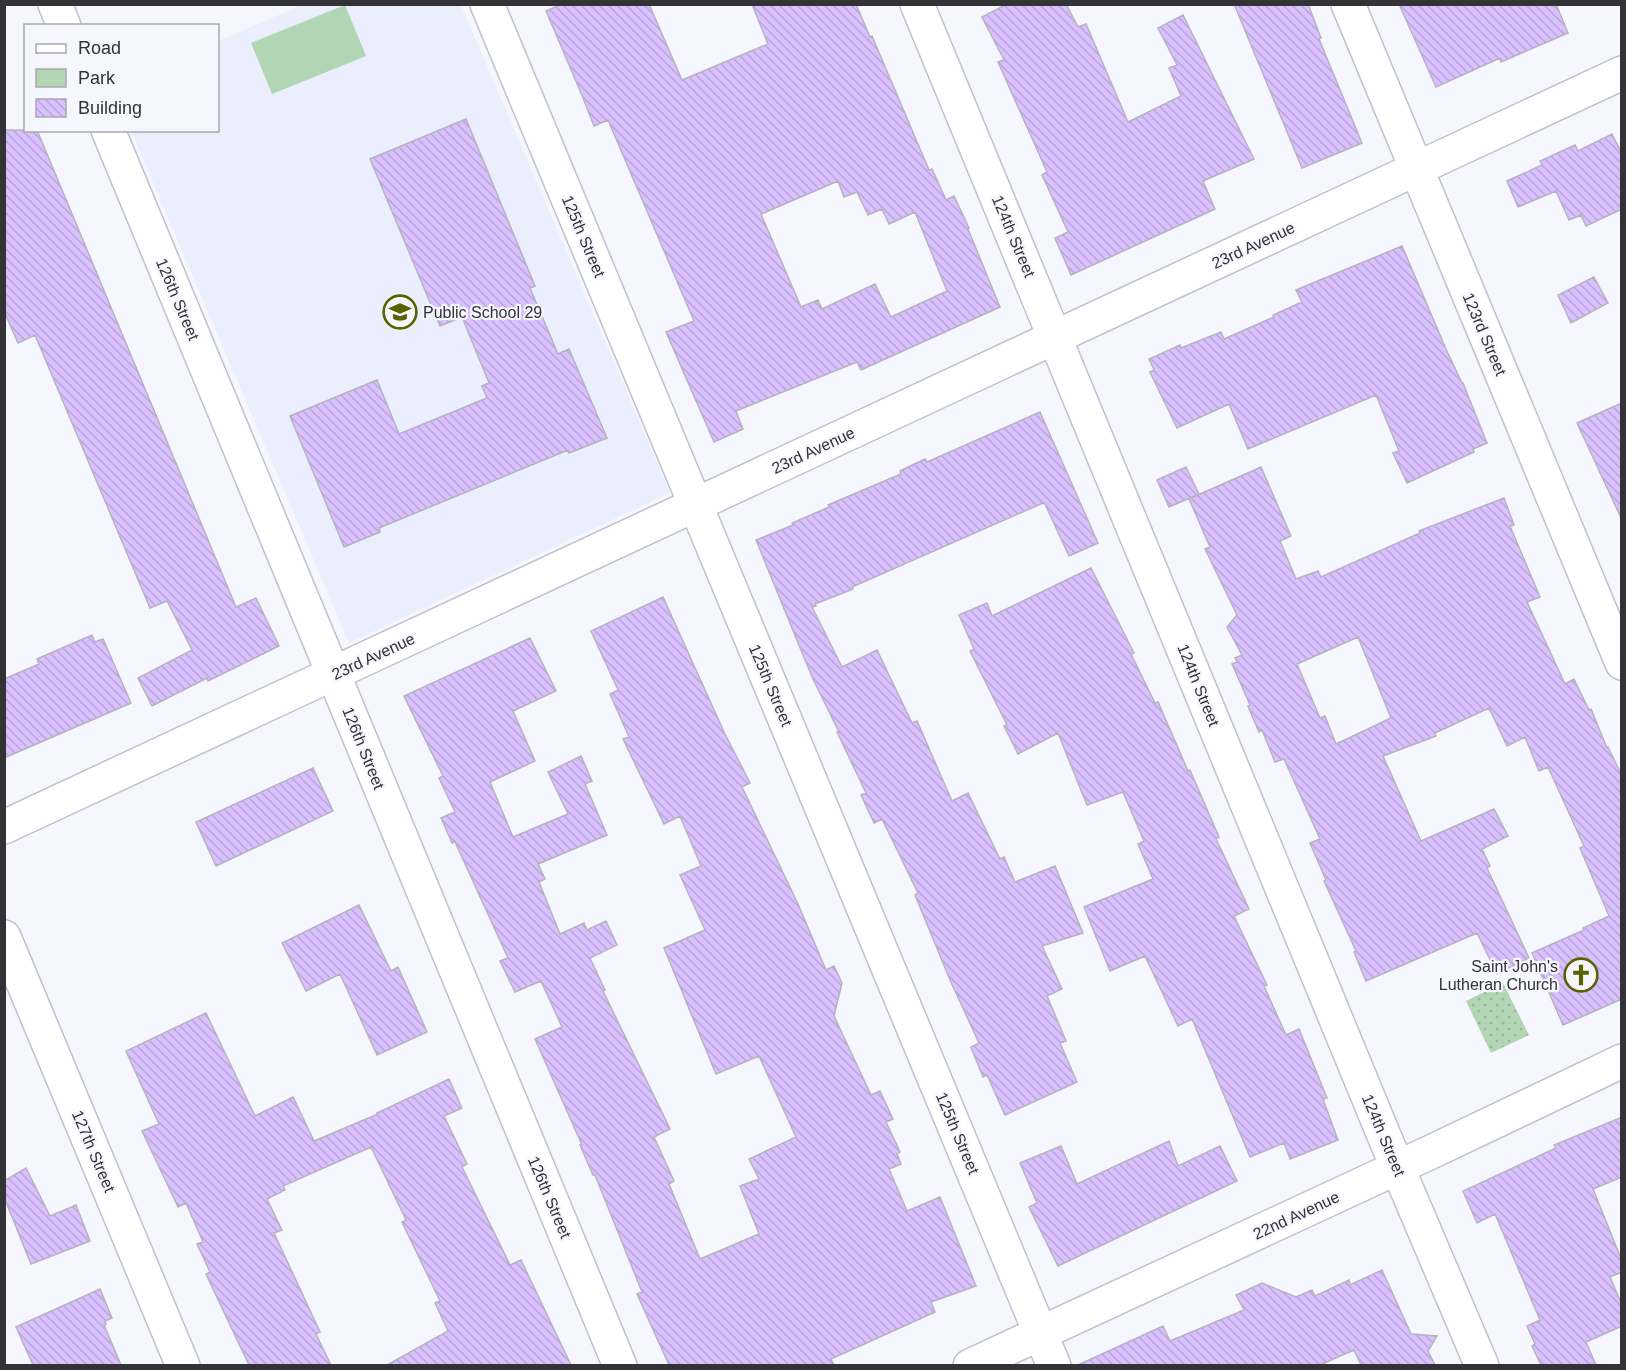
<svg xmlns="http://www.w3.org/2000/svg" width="1626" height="1370" font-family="Arial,sans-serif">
	<defs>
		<pattern id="park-dots" width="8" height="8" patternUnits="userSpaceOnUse" patternTransform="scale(1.5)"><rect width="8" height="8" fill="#b2d5b3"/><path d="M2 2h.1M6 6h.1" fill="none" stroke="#9ab79b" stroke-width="1.8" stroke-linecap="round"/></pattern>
		<pattern id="building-back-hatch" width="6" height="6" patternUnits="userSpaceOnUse" patternTransform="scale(1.5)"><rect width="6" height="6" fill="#d9c0fe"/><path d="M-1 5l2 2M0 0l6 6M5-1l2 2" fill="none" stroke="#bba5da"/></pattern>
	</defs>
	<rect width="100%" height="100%" fill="#f6f7fe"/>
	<path fill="#ebeefd" d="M302 5H461L670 493 349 643 131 131 218 130V41Z"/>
	<path fill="#b2d5b3" d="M345 5 366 56 272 94 251 43Z"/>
	<path fill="url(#park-dots)" d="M1503 983 1529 1035 1491 1053 1466 1001Z"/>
	<path fill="url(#building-back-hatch)" stroke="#b7b3be" stroke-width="1.5" fill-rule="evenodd" d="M562 4H649L682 80 768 44 752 4H856L870 37 872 36 929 170 932 169 946 200 954 196 969 228 968 229 1000 307 861 370 857 362 736 411 743 429 714 442 666 332 694 321 608 120 594 126 581 93 546 11ZM838 181 844 197 857 192 868 215 882 209 889 224 915 212 947 291 891 317 875 284 822 309 818 300 801 307 761 214Z
		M1007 4H1066L1078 27 1086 24 1128 122 1181 96 1169 68 1177 65 1158 28 1183 15 1254 159 1203 181 1215 209 1071 275 1055 238 1068 232 1042 175 1047 172 998 62 1004 60 982 17Z
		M1234 4H1308L1321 38 1319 39 1362 143 1302 168Z
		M1399 4H1556L1568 33 1501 62 1500 58 1436 87Z
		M466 119 535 286 530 288 558 354 569 349 607 438 569 453 568 450 379 528 380 532 344 547 290 416 377 380 399 434 487 398 482 386 489 383 462 317 440 326 370 159Z
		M4 130H37L236 607 256 598 279 646 208 681 207 678 152 706 138 678 192 650 167 601 150 608 35 335 18 343 4 311Z
		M1612 134 1622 154V209L1586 226 1581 215 1569 220 1556 191 1518 207 1507 181 1542 165 1540 161 1575 145 1578 151Z
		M1402 246 1446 349 1462 383H1463L1487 443 1473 449 1474 452 1407 483 1393 453 1399 451 1376 395 1248 449 1229 404 1177 428 1150 372 1154 370 1149 359 1180 345 1181 348 1221 332 1224 339 1274 317 1273 315 1302 302 1296 290Z
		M1594 277 1608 303 1571 323 1558 295Z
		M1622 403V520L1577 423Z
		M1040 412 1098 543 1069 556 1045 504 1043 503 852 587 853 589 815 604 816 606 812 607 842 667 877 650 912 723 917 721 952 801 968 793 1000 859 1004 857 1015 882 1055 866 1083 933 1042 946 1062 989 1047 996 1066 1041 1060 1043 1077 1082 1005 1115 987 1075 983 1077 971 1047 979 1043 950 980 915 895 918 893 882 819 874 823 861 795 866 793 837 732H839L812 677 756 540 793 525 792 523 829 507 828 505 901 474 900 471 925 459 927 462Z
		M1186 467 1199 494 1169 507 1157 480Z
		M1261 467 1291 536 1280 541 1296 579 1318 571 1321 577 1420 533 1419 531 1504 498 1514 525 1510 526 1540 597 1527 602 1565 684 1574 679 1589 710 1591 709 1607 748 1608 747 1622 776V999L1563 1025 1532 953 1584 930 1583 928 1609 916 1580 848 1584 846 1548 767 1539 771 1525 737 1507 746 1489 708 1435 733 1436 736 1383 756 1421 841 1494 809 1508 836 1482 849 1490 866 1487 868 1529 958 1497 974 1477 933 1366 981 1354 952 1356 951 1324 881 1326 880 1310 843 1320 839 1284 759 1275 762 1262 730 1259 732 1248 706 1250 705 1232 664 1237 662 1235 658 1242 655 1227 627 1237 615 1205 549 1210 547 1189 499ZM1358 637 1391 718 1336 744 1325 716 1320 718 1297 664Z
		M1091 568 1134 653 1131 654 1155 703 1158 702 1188 771 1190 770 1219 837 1216 839 1249 909 1234 916 1267 985 1264 986 1286 1035 1299 1029 1327 1098 1323 1099 1338 1140 1290 1159 1284 1143 1250 1157 1192 1019 1178 1026 1145 956 1110 971 1084 907 1153 879 1138 844 1144 841 1123 792 1087 805 1058 733 1018 754 1004 726 1007 725 970 651 974 649 959 615 987 603 992 616Z
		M663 597 725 734 750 783 742 787 798 904 826 970 834 966 842 983 834 1016 871 1095 880 1091 893 1119 886 1122 900 1152 897 1154 901 1164 889 1169 907 1211 940 1197 976 1286 931 1302 935 1312 831 1359 834 1365H669L637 1294 642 1292 595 1175H593L580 1145H582L535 1039 562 1027 541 981 515 992 500 961 508 958 455 842 452 843 441 818 455 812 439 778 443 776 404 696 530 638 556 691 513 711 535 761 490 782 513 837 568 814 548 772 581 756 592 781 585 784 607 835 538 864 545 879 539 882 560 934 584 923 587 930 606 921 617 945 590 958 605 990 603 991 670 1129 654 1137 674 1181 669 1184 700 1259 759 1234 740 1186 759 1179 749 1159 796 1137 759 1056 716 1074 664 948 705 930 680 875 701 866 680 816 664 824 623 739 629 737 610 694 618 690 591 631Z
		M92 635 95 642 103 639 131 703 4 758V679L39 664 37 659Z
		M313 768 333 811 216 866 196 822Z
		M359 905 391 971 398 967 427 1032 377 1055 340 974 306 991 282 943Z
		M206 1013 255 1116 293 1097 314 1141 378 1114 377 1113 449 1079 462 1108 444 1116 467 1164 462 1167 510 1265 521 1260 571 1365H387L448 1331 435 1303 440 1301 402 1222 406 1220 371 1147 283 1186 285 1190 267 1199 282 1230 274 1233 320 1332 316 1334 331 1365H249L206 1274 210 1272 197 1244 203 1242 186 1203 178 1207 142 1131 159 1124 126 1051Z
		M1622 1117V1177L1593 1189 1622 1261V1272L1610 1277 1622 1305V1326L1586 1342 1596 1365H1541L1532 1346 1535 1344 1527 1326 1540 1320 1495 1214 1477 1223 1463 1191 1556 1148 1554 1145Z
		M1169 1141 1178 1166 1220 1146 1237 1181 1058 1266 1029 1207 1037 1203 1020 1163 1061 1146 1077 1184Z
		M26 1168 50 1216 76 1205 90 1241 31 1264 4 1197V1181Z
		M1382 1270 1411 1334 1437 1336 1428 1351 1435 1365H1361L1354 1350 1320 1365H1078L1163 1326 1170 1341 1244 1310 1236 1295 1262 1283 1296 1297 1312 1290 1315 1296 1349 1280 1350 1285Z
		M100 1289 112 1318 105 1321 106 1324 104 1325 121 1365H33L16 1327Z"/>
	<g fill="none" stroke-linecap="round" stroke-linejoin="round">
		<defs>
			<path id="minor" d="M55 4 64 26
				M487 4 1054 1366
				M917 4 1385 1138 1482 1366
				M1348 4 1622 663
				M108 130 620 1366
				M4 827 1622 73
				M4 937 183 1366
				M970 1366 1431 1152 1622 1061"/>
		</defs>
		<use href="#minor" stroke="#c0c1cd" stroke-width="36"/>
		<use href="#minor" stroke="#fff" stroke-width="33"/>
	</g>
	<defs>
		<symbol id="school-ring" viewBox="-11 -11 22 22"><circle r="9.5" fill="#f6f7fe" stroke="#5a6200" stroke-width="1.5"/><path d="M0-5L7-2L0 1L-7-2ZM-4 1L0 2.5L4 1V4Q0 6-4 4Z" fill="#5a6200"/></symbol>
		<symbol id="church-ring" viewBox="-11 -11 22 22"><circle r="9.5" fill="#f6f7fe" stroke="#5a6200" stroke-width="1.5"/><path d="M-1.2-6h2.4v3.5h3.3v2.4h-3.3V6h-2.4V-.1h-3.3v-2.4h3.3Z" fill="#5a6200"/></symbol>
	</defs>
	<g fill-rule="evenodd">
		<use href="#school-ring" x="381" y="293" width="38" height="38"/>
		<use href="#church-ring" x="1562" y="956" width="38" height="38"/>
	</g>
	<g text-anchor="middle" stroke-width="4.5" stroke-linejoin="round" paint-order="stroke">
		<g font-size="16" fill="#323237" stroke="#f6f7fe">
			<text transform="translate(584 236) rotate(67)" y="6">125th Street</text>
			<text transform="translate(1014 236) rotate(67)" y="6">124th Street</text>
			<text transform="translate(1253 245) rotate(-25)" y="6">23rd Avenue</text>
			<text transform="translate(178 299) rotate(67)" y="6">126th Street</text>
			<text transform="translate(1485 334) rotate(67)" y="6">123rd Street</text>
			<text transform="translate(813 450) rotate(-25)" y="6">23rd Avenue</text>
			<text transform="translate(373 656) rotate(-25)" y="6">23rd Avenue</text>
			<text transform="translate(771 685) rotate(67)" y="6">125th Street</text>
			<text transform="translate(1199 685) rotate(68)" y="6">124th Street</text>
			<text transform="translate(364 748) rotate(68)" y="6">126th Street</text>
			<text transform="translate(958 1133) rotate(67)" y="6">125th Street</text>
			<text transform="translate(1384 1135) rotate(67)" y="6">124th Street</text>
			<text transform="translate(94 1151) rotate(67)" y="6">127th Street</text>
			<text transform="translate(550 1197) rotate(67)" y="6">126th Street</text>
			<text transform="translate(1296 1215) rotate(-25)" y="6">22nd Avenue</text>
		</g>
		<g font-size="16" fill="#323237" stroke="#f6f7fe" text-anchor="start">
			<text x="423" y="318">Public School 29</text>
			<text x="1558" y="972" text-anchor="end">Saint John's<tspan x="1558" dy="18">Lutheran Church</tspan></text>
		</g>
	</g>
	<rect width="1626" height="1370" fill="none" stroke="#323237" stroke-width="12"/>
	<rect x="24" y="24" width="195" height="108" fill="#f6f7fe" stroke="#a8a8ae" stroke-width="1.5"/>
	<rect x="36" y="44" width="30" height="9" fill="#ffffff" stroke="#a8a8ae" stroke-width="1.5"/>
	<text x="78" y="54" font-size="18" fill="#323237">Road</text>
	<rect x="36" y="69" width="30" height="18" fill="#b2d5b3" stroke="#a8a8ae" stroke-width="1.5"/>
	<text x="78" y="84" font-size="18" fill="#323237">Park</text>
	<rect x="36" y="99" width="30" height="18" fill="url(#building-back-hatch)" stroke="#a8a8ae" stroke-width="1.5"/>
	<text x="78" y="114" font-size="18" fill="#323237">Building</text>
</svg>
